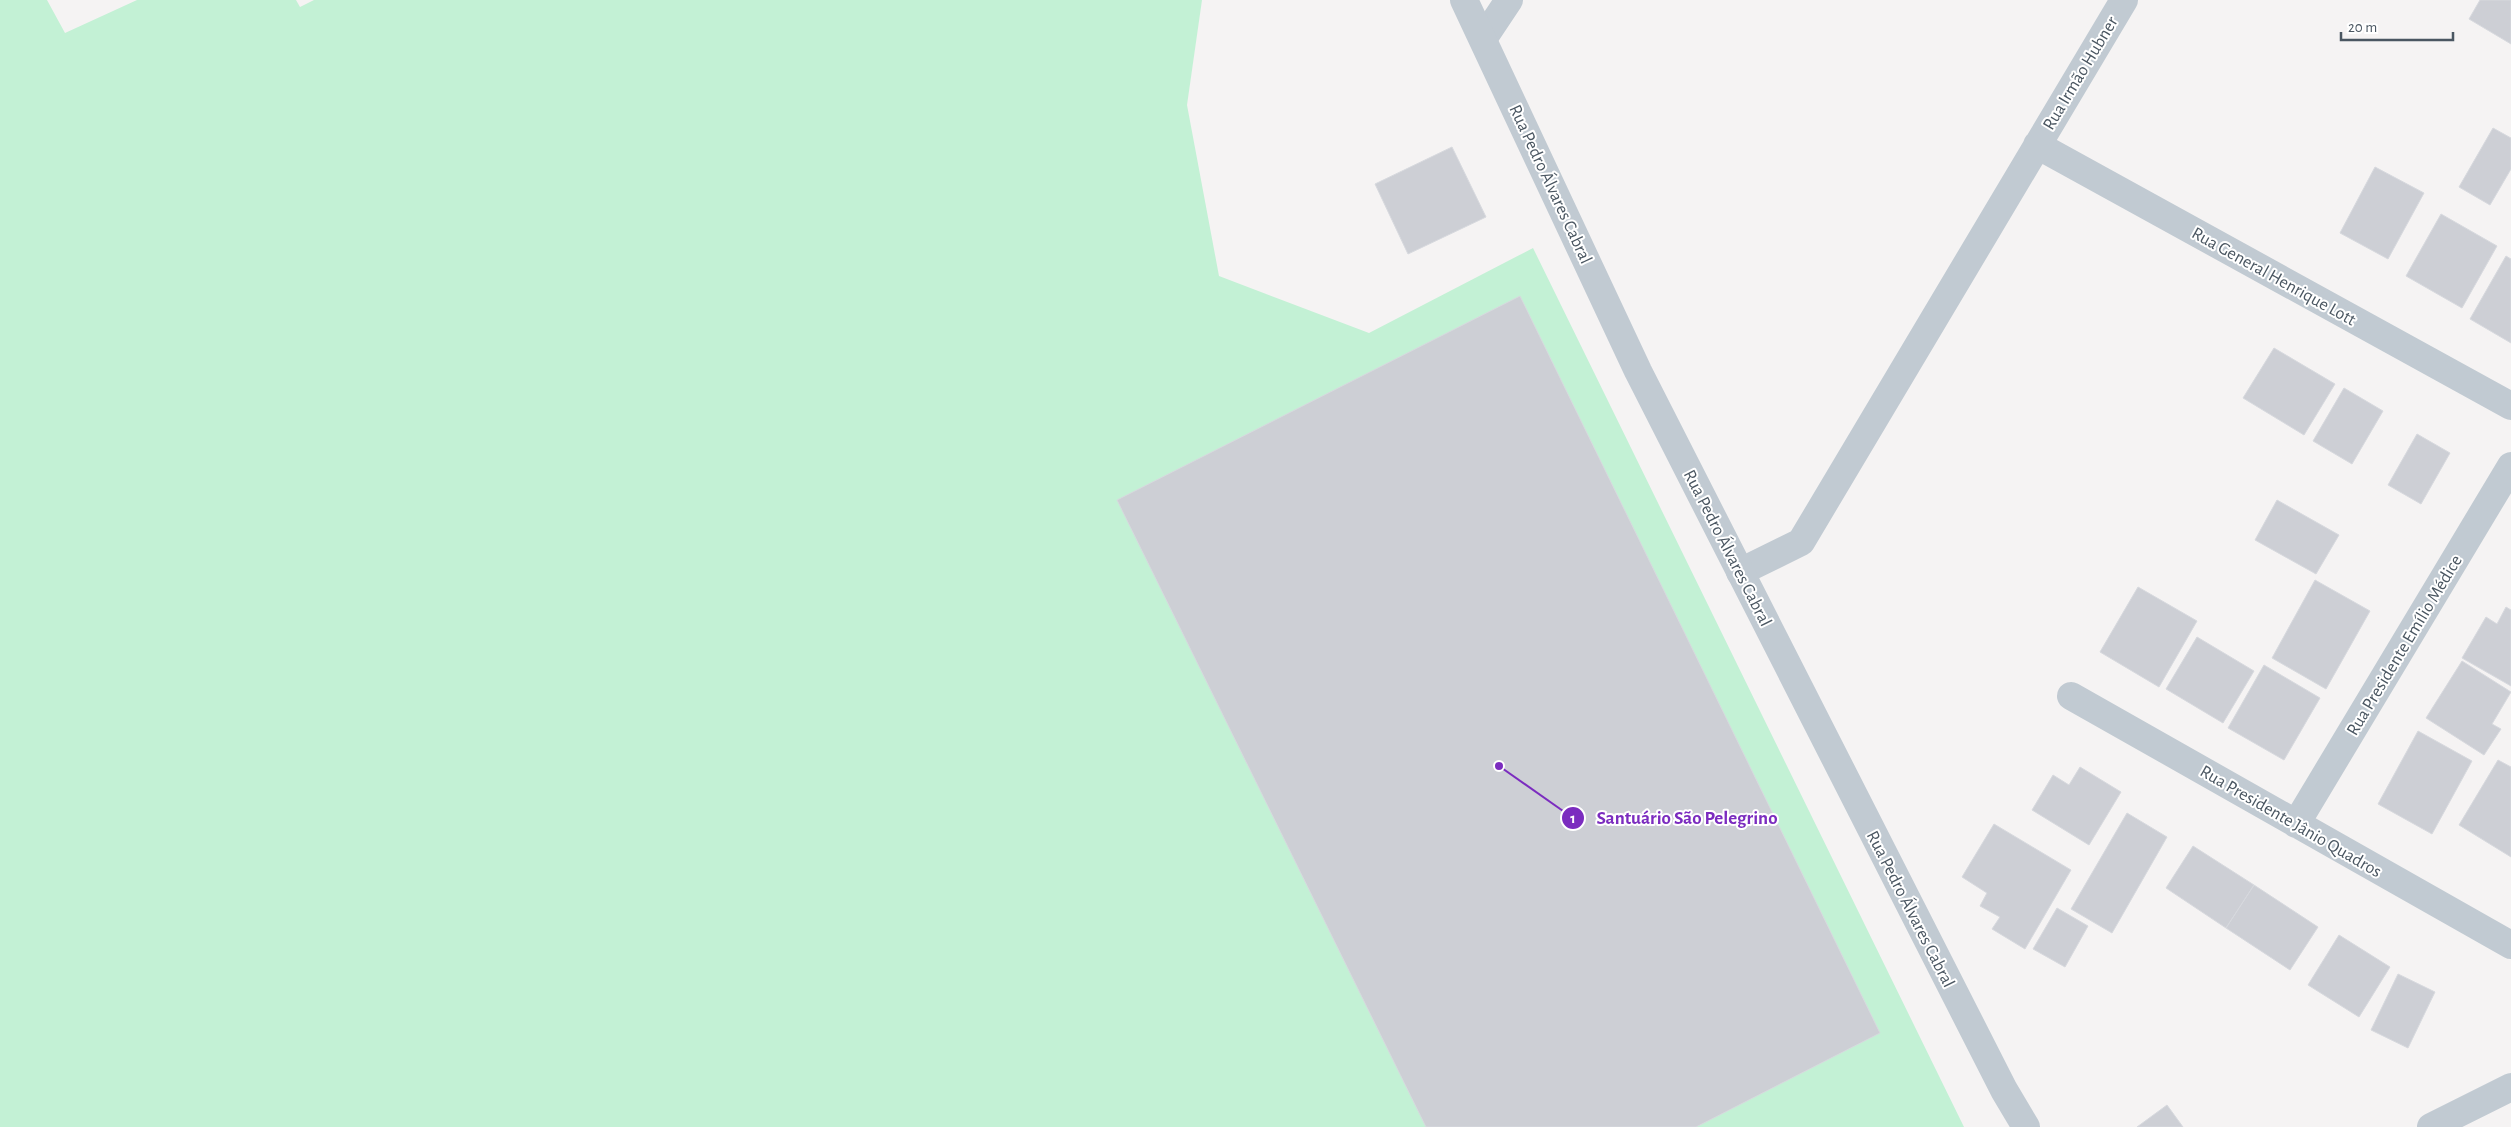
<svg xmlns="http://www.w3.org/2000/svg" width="2511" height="1127" font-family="'Alegreya Sans',sans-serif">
	<rect width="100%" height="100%" fill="#f5f3f3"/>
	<path fill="#c3f1d5" d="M0 0H47L65 33 137 0H296L300 7 314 0H1202L1187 105 1219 276 1369 333 1533 248 1964 1127H0Z"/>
	<path fill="#cdcfd5" stroke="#d7d9de" d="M2480 0H2511V44L2469 19Z
		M2493 128 2511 138V169L2490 205 2459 187Z
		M1452 147 1486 217 1408 254 1375 184Z
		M2375 167 2424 193 2388 259 2340 233Z
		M2441 214 2497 246 2462 308 2406 276Z
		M2506 256 2511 259V343L2470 319Z
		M1520 296 1880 1033 1696 1127H1426L1117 500Z
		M2274 348 2335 384 2304 435 2243 398Z
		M2344 388 2383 411 2352 464 2313 441Z
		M2417 434 2450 453 2421 504 2388 485Z
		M2277 500 2339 535 2316 574 2255 540Z
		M2315 580 2370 611 2326 689 2272 658Z
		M2138 587 2197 621 2159 687 2100 652Z
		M2506 607 2511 610V686L2462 658 2486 617 2497 624Z
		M2197 637 2254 671 2223 723 2166 689Z
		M2462 661 2511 692 2492 724 2501 729 2484 755 2426 718Z
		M2264 665 2320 698 2284 760 2228 728Z
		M2418 731 2472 761 2432 834 2378 804Z
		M2498 760 2511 767V857L2459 825Z
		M2080 767 2121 792 2089 845 2032 810 2053 775 2069 785Z
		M2127 813 2167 837 2112 933 2071 909Z
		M1994 824 2071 870 2025 949 1992 929 2000 917 1980 906 1987 893 1962 877Z
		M2193 846 2254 885 2226 928 2166 888Z
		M2254 885 2318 927 2290 970 2226 928Z
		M2057 908 2088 926 2065 967 2033 949Z
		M2339 935 2390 967 2359 1017 2308 985Z
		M2398 974 2435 992 2408 1048 2371 1030Z
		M2167 1105 2183 1127H2137Z"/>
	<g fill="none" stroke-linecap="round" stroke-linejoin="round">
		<path stroke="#c1cad2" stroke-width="28" d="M1483 39 1509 0
			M2037 145 2511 406
			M1740 572 1801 542 2124 0
			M2071 696 2511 945
			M2296 824 2511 466"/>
		<path stroke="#c1cad2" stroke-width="28" d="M1464 0 1638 371 2004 1090 2026 1127
			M2431 1127 2511 1087"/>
	</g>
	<g text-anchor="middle" stroke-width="4" stroke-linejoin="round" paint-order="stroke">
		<g font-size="18" fill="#4a5661" stroke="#fff">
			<text transform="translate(2080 73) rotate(-59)" y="6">Rua Irmão Hubner</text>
			<text transform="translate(1551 184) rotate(65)" y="6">Rua Pedro Álvares Cabral</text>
			<text transform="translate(2274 276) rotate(29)" y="6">Rua General Henrique Lott</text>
			<text transform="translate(1728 548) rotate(63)" y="6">Rua Pedro Álvares Cabral</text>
			<text transform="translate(2404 645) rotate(-59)" y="6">Rua Presidente Emílio Médice</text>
			<text transform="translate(2291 821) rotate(30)" y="6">Rua Presidente Jânio Quadros</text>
			<text transform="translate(1911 909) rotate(63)" y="6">Rua Pedro Álvares Cabral</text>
		</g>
	</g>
	<path fill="none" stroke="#7b2cbf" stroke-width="2" d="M1499 766L1573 818"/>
	<g fill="#7b2cbf" stroke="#fff" stroke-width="2">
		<circle cx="1499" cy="766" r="5"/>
		<circle cx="1573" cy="818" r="12"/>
	</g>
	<g font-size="15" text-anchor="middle" font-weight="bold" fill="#fff">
		<text x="1573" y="823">1</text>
	</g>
	<g font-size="19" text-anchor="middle" font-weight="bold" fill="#7b2cbf" stroke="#fff" stroke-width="4" stroke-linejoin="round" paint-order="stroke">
		<text x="1687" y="824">Santuário São Pelegrino</text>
	</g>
	<path d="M2341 32v8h112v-8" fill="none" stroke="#4a5661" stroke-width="2.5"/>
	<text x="2348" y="32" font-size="15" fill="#4a5661" stroke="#ffffff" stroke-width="4" paint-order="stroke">20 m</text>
</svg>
